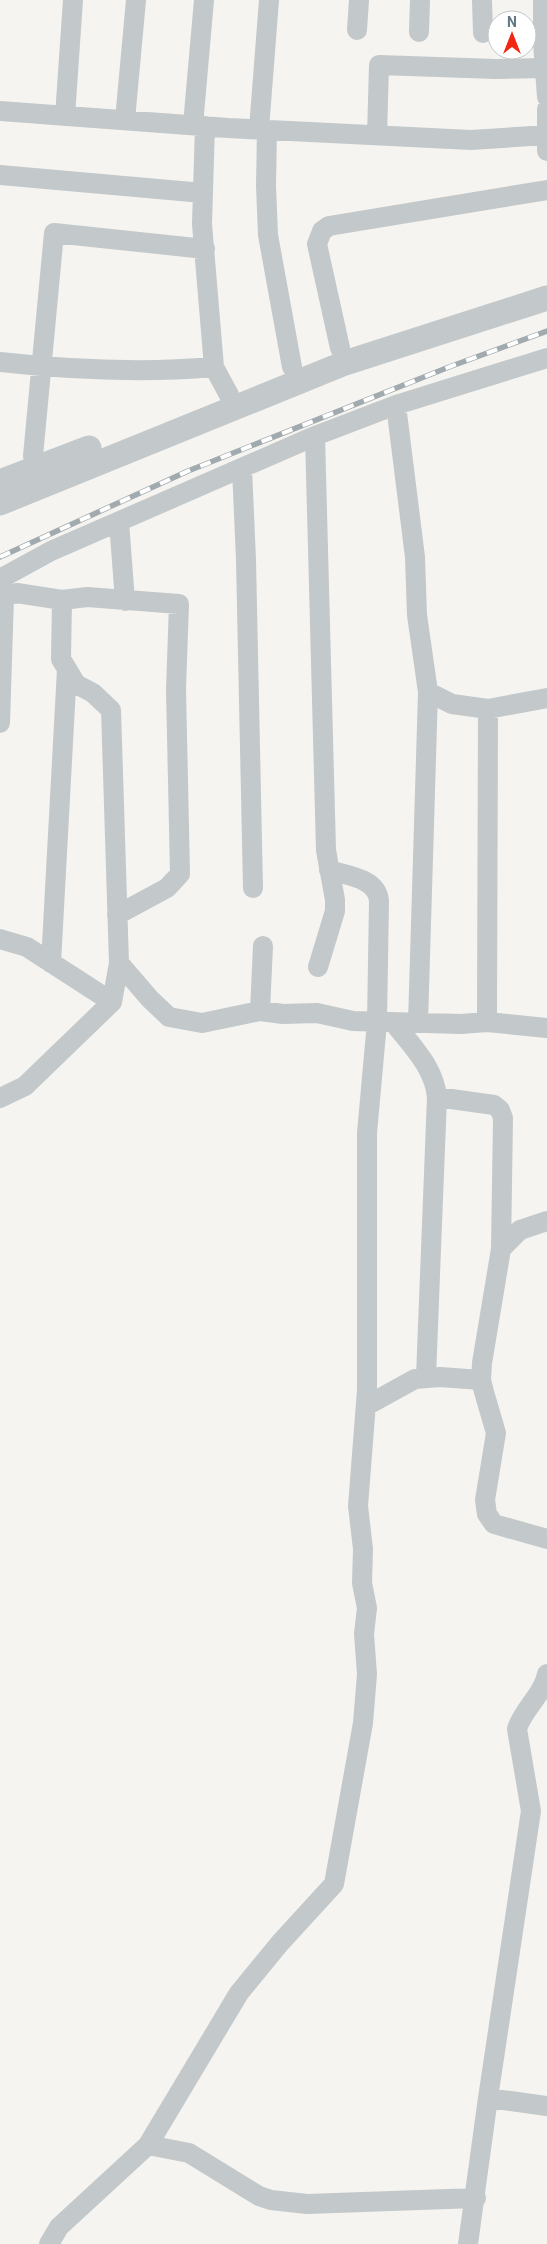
<svg xmlns="http://www.w3.org/2000/svg" width="547" height="2244" font-family="Roboto,sans-serif">
	<rect width="100%" height="100%" fill="#f5f4f0"/>
	<g fill="none" stroke-linecap="round" stroke-linejoin="round">
		<path stroke="#c3c8ca" stroke-width="20" d="M482 0 483 33
			M543 0V43L547 97
			M357 30 359 0
			M419 32 420 0
			M547 109V151
			M0 111 228 128 471 140 547 135
			M65 116 73 0
			M125 120 136 0
			M193 125 204 0
			M259 129 269 0
			M267 130 266 186 268 235 292 367
			M377 136 379 65 496 69 545 68
			M0 175 203 193
			M340 348 317 244 322 231 329 226 547 190
			M0 362C71 370 143 373 214 367L202 224 205 126
			M214 367 229 395
			M396 405 415 557 417 615 428 692 418 1023
			M315 436 326 850 335 900V911L318 967
			M33 456 54 233 205 249
			M242 468 246 560 253 888
			M119 522 125 601
			M0 579 51 551 315 436 396 405 547 358
			M0 597 17 593 62 600 87 597 179 604 176 689 180 874 167 888 117 915
			M428 692 452 704 488 709 547 698
			M0 723 4 597
			M0 939 27 947 112 1002
			M51 963 67 669
			M119 963 150 999 169 1017 202 1023 260 1011 283 1014 317 1013 353 1021 461 1024 487 1022 547 1028
			M260 1011 263 946
			M487 1022 488 709
			M394 1023C412 1046 434 1067 437 1097L426 1377
			M437 1097 494 1105 500 1110 503 1118 501 1249
			M0 1098 25 1086 112 1002 119 963 111 710 93 693 76 684 61 659 62 600
			M547 1221 520 1230 501 1249 482 1363 481 1380 484 1392 496 1433 485 1500 487 1514 494 1524 547 1539
			M366 1406 415 1379 440 1377 481 1380
			M488 2098 547 2106
			M148 2145 189 2153 259 2196 271 2200 307 2204 476 2198
			M49 2244 59 2227 148 2145 239 1993 280 1943 334 1884 363 1723 367 1674 364 1634 367 1608 362 1583 363 1549 358 1506 367 1390V1133L377 1022 379 901C377 878 348 876 329 870
			M468 2244 488 2098 531 1811 517 1729C523 1709 543 1695 547 1674"/>
		<path stroke="#c3c8ca" stroke-width="25" d="M0 482 89 448
			M0 503 345 363 547 298"/>
		<defs>
			<path id="rail" d="M0 557 188 471 449 367 547 331"/>
		</defs>
		<use href="#rail" stroke="#a1aaae" stroke-width="5.5"/>
		<use href="#rail" stroke="#fff" stroke-width="4" stroke-dasharray="11" stroke-linecap="butt"/>
	</g>
	<g transform="translate(512 35)"><circle r="24" fill="#ffffff" stroke="#c0c9ce"/>
	<path d="M0-4L9 19L0 12L-9 19Z" fill="#f22713"/>
	<text y="-8" font-size="14" font-weight="bold" text-anchor="middle" fill="#617984">N</text>
	</g>
</svg>
